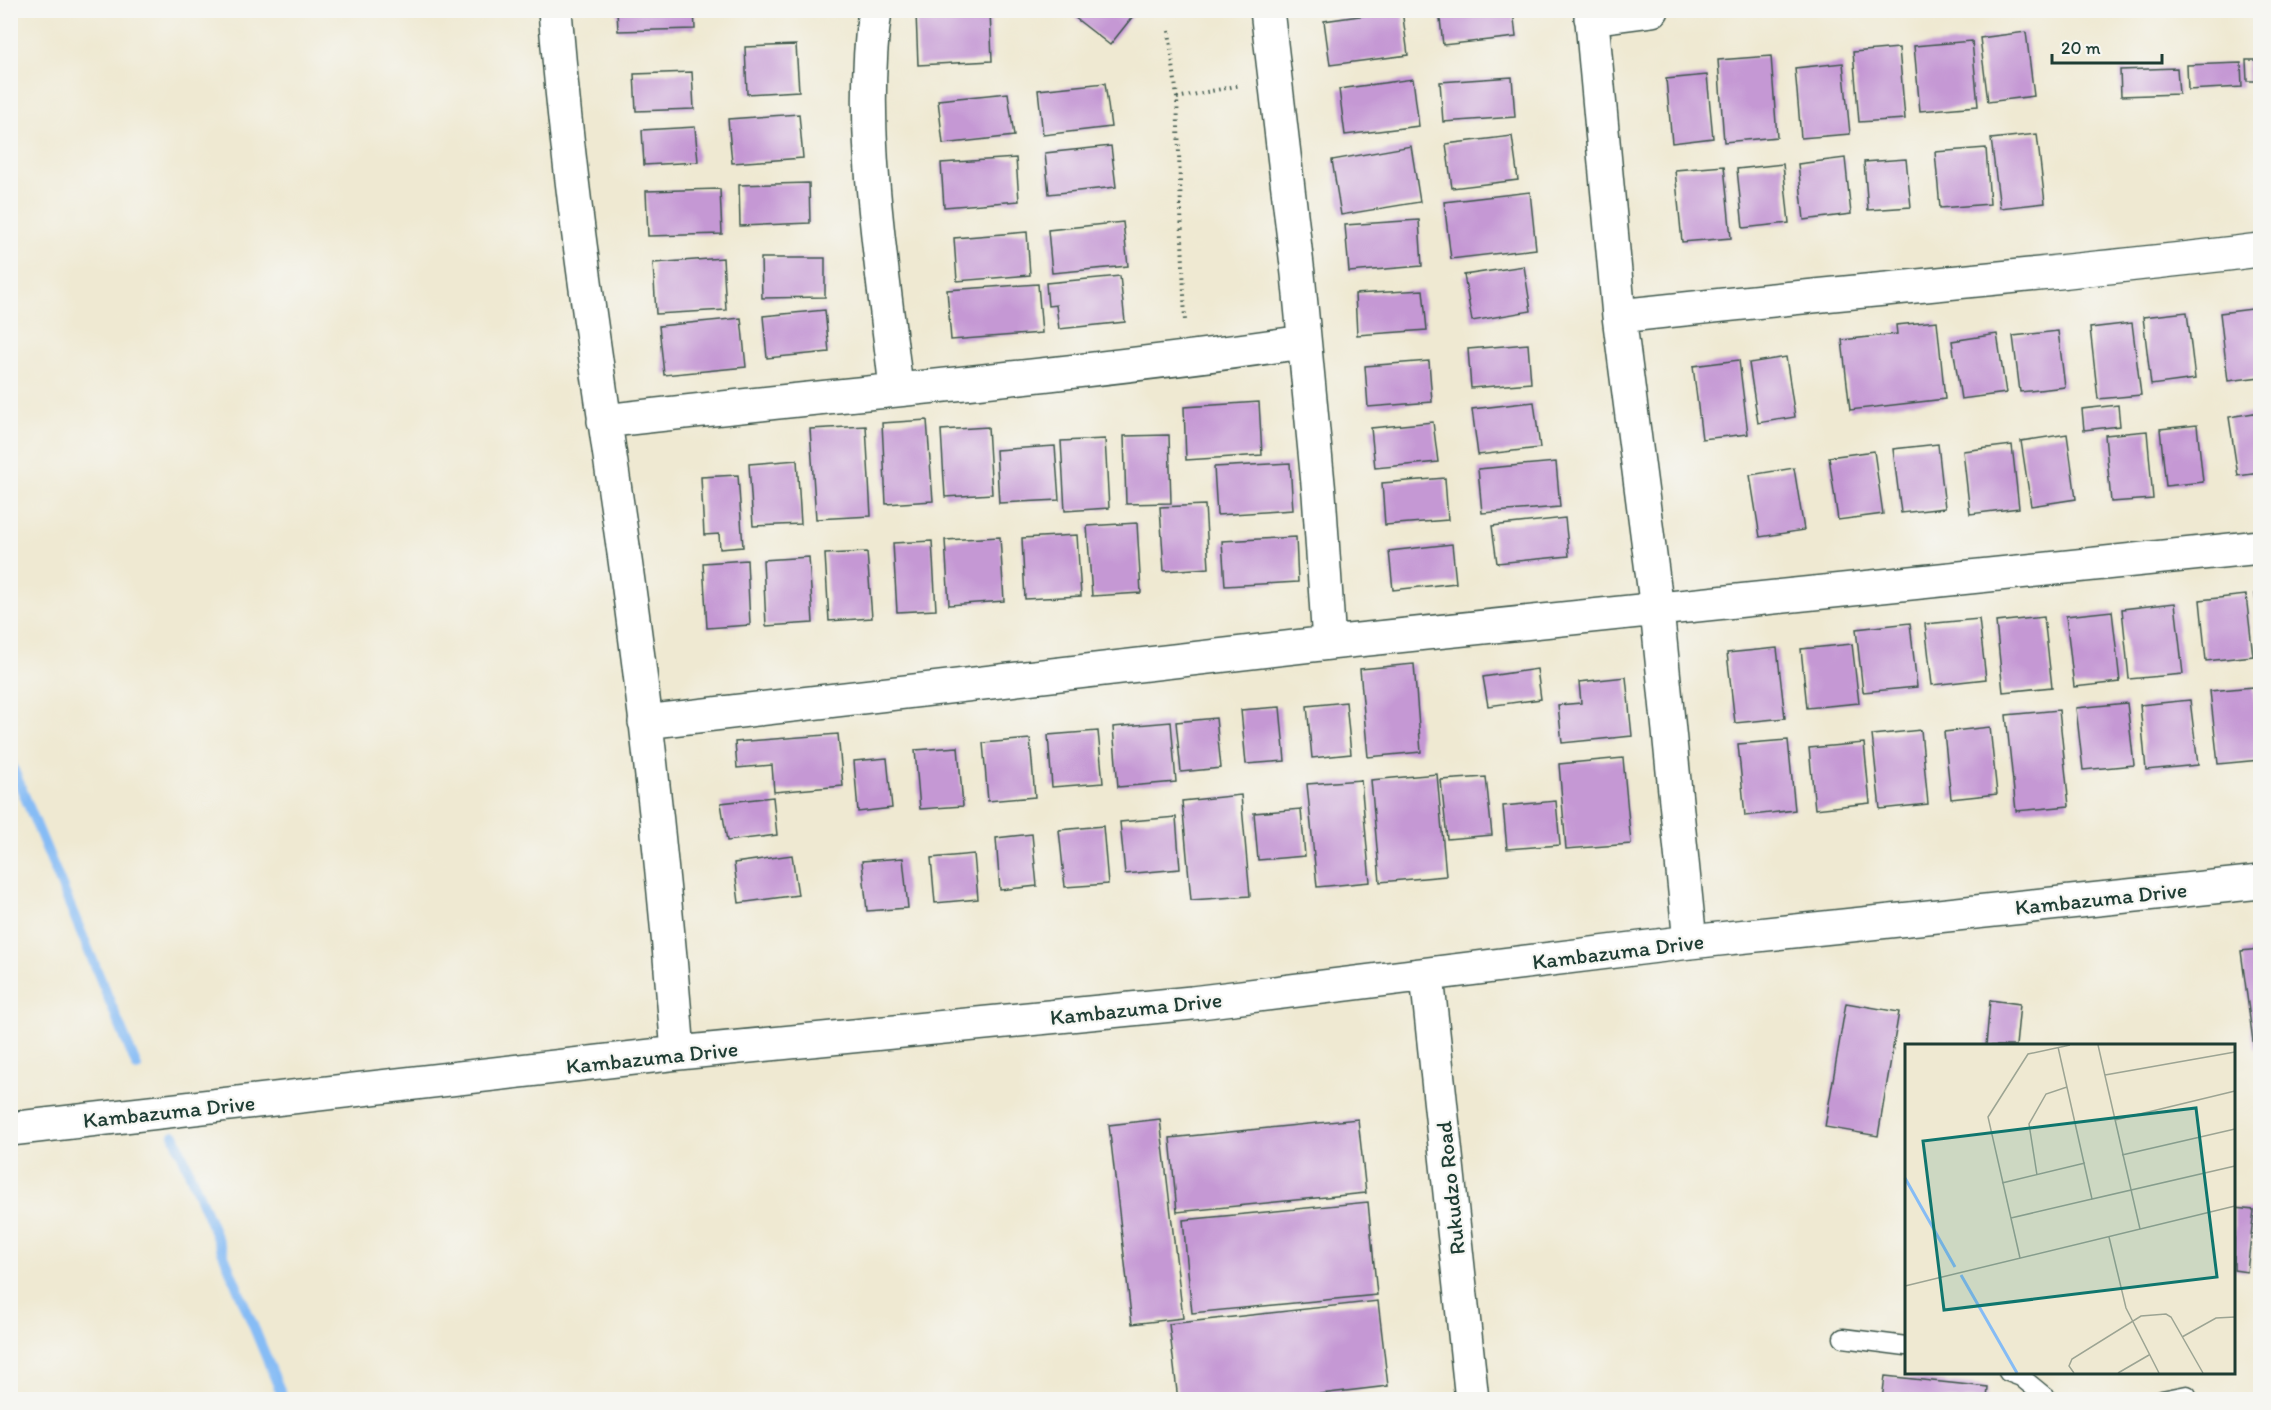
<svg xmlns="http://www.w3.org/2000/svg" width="2271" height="1410" font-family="Itim,sans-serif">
	<rect width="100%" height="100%" fill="#f6f6f2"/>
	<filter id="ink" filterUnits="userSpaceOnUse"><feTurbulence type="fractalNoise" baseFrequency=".0167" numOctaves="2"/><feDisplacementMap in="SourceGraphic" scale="12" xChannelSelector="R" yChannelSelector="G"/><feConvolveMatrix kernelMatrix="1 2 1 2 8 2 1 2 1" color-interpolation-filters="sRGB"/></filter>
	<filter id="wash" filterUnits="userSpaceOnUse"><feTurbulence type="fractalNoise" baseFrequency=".008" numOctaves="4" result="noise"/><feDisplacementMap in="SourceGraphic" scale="24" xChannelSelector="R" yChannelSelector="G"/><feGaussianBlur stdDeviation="1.35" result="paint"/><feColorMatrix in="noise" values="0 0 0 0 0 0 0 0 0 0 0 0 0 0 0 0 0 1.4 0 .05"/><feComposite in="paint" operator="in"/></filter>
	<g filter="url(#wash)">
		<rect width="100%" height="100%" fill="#efe9d2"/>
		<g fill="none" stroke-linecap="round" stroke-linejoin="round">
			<path stroke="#86bcf5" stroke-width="10" d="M10 761 137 1067
				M174 1135 284 1400"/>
		</g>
		<g id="blocks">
			<path fill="#c598d4" d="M617 10H694L695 29 618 31Z
				M990 10 992 61 918 65 916 13Z
				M1065 10H1126L1133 16 1110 45Z
				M1402 10 1408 55 1330 65 1324 21Z
				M1439 10H1513L1516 37 1443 45Z
				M2026 32 2034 96 1988 102 1980 38Z
				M1972 41 1978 106 1920 111 1914 46Z
				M796 45 799 91 747 94 745 47Z
				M1899 48 1905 119 1859 122 1853 52Z
				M1771 56 1777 137 1724 142 1718 60Z
				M2246 60H2260V81H2247Z
				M1843 63 1850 134 1801 138 1795 68Z
				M2241 63 2242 87 2188 90 2187 65Z
				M2177 68 2179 94 2121 96 2120 70Z
				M692 72 694 109 636 111 634 74Z
				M1707 75 1713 138 1672 143 1666 79Z
				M1512 77 1515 117 1443 122 1440 82Z
				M1413 79 1419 126 1345 135 1339 89Z
				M1105 83 1111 127 1043 135 1038 90Z
				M1008 93 1014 136 943 144 938 100Z
				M799 114 803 158 732 163 728 119Z
				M695 127 698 162 644 165 642 130Z
				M2037 134 2045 203 2000 208 1991 139Z
				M1512 136 1518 180 1452 188 1446 144Z
				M1111 146 1116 187 1049 194 1045 153Z
				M1411 146 1420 202 1341 215 1332 160Z
				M1986 148 1990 204 1940 208 1935 152Z
				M1016 158 1019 201 944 207 941 163Z
				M1845 158 1851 214 1804 220 1798 164Z
				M1906 159 1911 207 1868 210 1864 162Z
				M1783 164 1789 223 1743 228 1737 169Z
				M1724 166 1731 238 1682 242 1675 170Z
				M809 183 810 223 740 226 739 185Z
				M720 189 722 234 648 236 646 191Z
				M1530 192 1536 249 1451 259 1444 202Z
				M1419 220 1422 266 1349 272 1345 225Z
				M1123 222 1128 266 1052 273 1048 230Z
				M1027 232 1030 275 957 281 954 238Z
				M723 258 726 310 656 314 653 263Z
				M761 258H825V297L762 298Z
				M1524 266 1531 311 1472 321 1464 275Z
				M1120 276 1125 322 1059 329 1056 305 1048 306 1046 283Z
				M1038 284 1042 333 951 340 947 290Z
				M1423 290 1427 330 1357 335 1355 294Z
				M2260 308V377L2228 381 2220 313Z
				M825 310 829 352 767 358 763 316Z
				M2187 312 2195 379 2151 385 2143 317Z
				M741 318 746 367 664 375 659 326Z
				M1937 321 1945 399 1850 410 1842 340 1897 334 1896 325Z
				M2132 323 2141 395 2098 399 2090 328Z
				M2058 331 2065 387 2020 392 2013 336Z
				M1997 334 2006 393 1961 399 1952 341Z
				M1528 344 1531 383 1471 388 1468 349Z
				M1786 357 1795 417 1758 423 1749 363Z
				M1739 360 1748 434 1702 439 1693 366Z
				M1429 361 1432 402 1368 407 1365 366Z
				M1259 402 1262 455 1186 460 1184 407Z
				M1534 402 1540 448 1478 455 1472 409Z
				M2118 405 2120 426 2084 430 2082 409Z
				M2260 412V473L2238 476 2229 417Z
				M927 420 933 501 886 504 882 423Z
				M1433 422 1438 462 1375 468 1371 428Z
				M2197 425 2203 482 2166 486 2160 429Z
				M866 426 871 516 816 519 810 429Z
				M988 427 992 494 945 497 941 430Z
				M2147 431 2153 499 2111 502 2105 435Z
				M2067 434 2076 499 2031 506 2021 441Z
				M1169 435 1171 503 1126 504 1124 436Z
				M1105 439 1109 508 1065 511 1061 441Z
				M1938 444 1945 508 1901 513 1893 449Z
				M2012 445 2019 508 1970 514 1963 451Z
				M1055 446 1059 500 999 503 996 450Z
				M1874 451 1883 514 1838 520 1829 457Z
				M797 460 801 524 753 526 749 464Z
				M1556 462 1560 507 1482 513 1478 469Z
				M1290 463 1293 510 1217 515 1214 467Z
				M1794 468 1804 530 1760 537 1750 475Z
				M738 475 743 547 720 549 719 534 704 535 701 477Z
				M1445 478 1448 520 1385 525 1382 483Z
				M1205 505 1209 568 1164 571 1160 507Z
				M1565 518 1569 556 1497 563 1492 526Z
				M1137 523 1141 593 1092 596 1087 526Z
				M1077 535 1081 596 1025 599 1022 538Z
				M1000 537 1004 601 949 605 945 540Z
				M1296 537 1298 582 1225 586 1222 541Z
				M932 541 936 610 897 612 893 543Z
				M1452 544 1456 583 1393 590 1389 551Z
				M867 552 872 618 829 621 825 554Z
				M809 557 813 623 766 626 763 560Z
				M747 560 750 625 707 628 703 563Z
				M2260 592V629H2259L2255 593Z
				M2246 595 2253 656 2206 661 2200 600Z
				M2175 603 2183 674 2129 679 2122 609Z
				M2112 611 2120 682 2074 687 2066 616Z
				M2044 617 2052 687 2003 692 1996 622Z
				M1979 619 1986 679 1932 685 1925 624Z
				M1910 623 1917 687 1863 692 1856 629Z
				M1852 644 1859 703 1807 708 1801 649Z
				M1777 648 1785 718 1735 723 1727 653Z
				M1414 664 1421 752 1368 757 1360 669Z
				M1537 669 1541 699 1488 706 1483 677Z
				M1626 677 1632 736 1562 743 1558 705 1581 703 1579 682Z
				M2253 687 2260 760 2218 764 2210 691Z
				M2190 700 2198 765 2146 770 2140 705Z
				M1346 702 1351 754 1312 758 1307 706Z
				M2127 703 2134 765 2083 770 2076 708Z
				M1280 707 1285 761 1246 764 1241 710Z
				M2059 710 2069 806 2016 811 2006 715Z
				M1216 718 1221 768 1181 772 1176 722Z
				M1171 722 1176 782 1118 787 1113 727Z
				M1990 727 1997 794 1951 799 1944 732Z
				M1921 730 1928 804 1880 809 1872 735Z
				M1098 731 1103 783 1052 787 1048 735Z
				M838 734 843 786 774 792 772 765 737 768 735 742Z
				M1030 739 1035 797 988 801 983 743Z
				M1788 740 1795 810 1745 816 1738 744Z
				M1864 743 1870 803 1815 809 1809 748Z
				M958 747 963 806 920 809 915 750Z
				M887 758 892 808 858 812 854 761Z
				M1623 758 1631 844 1566 849 1559 764Z
				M1437 774 1446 876 1380 882 1371 780Z
				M1486 777 1492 835 1447 839 1441 780Z
				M1361 780 1370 882 1317 887 1307 784Z
				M1241 795 1250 896 1191 900 1182 801Z
				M773 797 777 835 727 841 721 803Z
				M1556 801 1560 845 1507 849 1503 806Z
				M1301 809 1305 856 1258 860 1254 813Z
				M1176 817 1180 869 1125 874 1120 822Z
				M1103 826 1108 884 1065 887 1059 830Z
				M1032 834 1037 886 1000 890 996 838Z
				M974 854 978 899 935 903 931 858Z
				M792 855 798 895 739 903 734 863Z
				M903 858 908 908 867 911 862 861Z
				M2260 949V1048L2254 1049 2241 951Z
				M1990 1000 2020 1004 2016 1046H1986Z
				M1846 1003 1899 1012 1878 1136 1825 1127Z
				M1160 1119 1183 1318 1132 1324 1109 1125Z
				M1358 1119 1366 1193 1177 1212 1170 1138Z
				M1368 1202 1377 1295 1192 1313 1183 1220Z
				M2234 1208 2254 1210 2247 1272 2234 1270Z
				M1378 1301 1388 1386 1269 1400H1178L1169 1324Z
				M1885 1376 1988 1387 1987 1400H1882Z"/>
		</g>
	</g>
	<g filter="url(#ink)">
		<use href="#blocks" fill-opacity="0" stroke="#3e574c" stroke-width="1.5"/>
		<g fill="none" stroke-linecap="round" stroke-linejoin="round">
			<defs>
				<path id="lane" d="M1843 1338 1906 1346
					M2008 1372 2021 1377 2049 1400
					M2162 1400 2187 1395"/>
				<path id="street" d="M555 10C569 194 599 377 625 560 648 723 665 888 678 1053
					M875 10C858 133 883 266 896 389
					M1267 10 1298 274 1319 494 1329 643 2260 547
					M1591 10 1619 316 1657 610 1690 942
					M1591 18 1652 10
					M1619 316C1833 292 2047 276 2260 250
					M604 421C837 394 1071 376 1303 342
					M645 722 1329 643
					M1427 976 1472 1400
					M10 1129 678 1053 1192 1003 1690 942 2260 882"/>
			</defs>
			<use href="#lane" stroke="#3e574c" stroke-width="21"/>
			<use href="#street" stroke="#3e574c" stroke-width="36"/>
			<path stroke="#3e574c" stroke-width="4" stroke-dasharray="1.5 4.5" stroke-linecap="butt" d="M1169 31 1177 98 1185 322
				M1177 98 1241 85"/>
			<use href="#lane" stroke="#fff" stroke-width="18"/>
			<use href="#street" stroke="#fff" stroke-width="33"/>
		</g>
	</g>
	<g text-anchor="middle" stroke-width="4.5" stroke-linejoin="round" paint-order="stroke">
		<g font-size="22" fill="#1f3d34" stroke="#f6f6f2">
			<text transform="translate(2101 898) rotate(-6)" y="8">Kambazuma Drive</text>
			<text transform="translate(1618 951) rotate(-7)" y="8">Kambazuma Drive</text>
			<text transform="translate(1136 1008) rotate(-6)" y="8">Kambazuma Drive</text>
			<text transform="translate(652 1057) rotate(-6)" y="8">Kambazuma Drive</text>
			<text transform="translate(169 1111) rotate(-6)" y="8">Kambazuma Drive</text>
			<text transform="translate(1450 1188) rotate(-96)" y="8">Rukudzo Road</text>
		</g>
	</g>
	<g transform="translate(1905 1044)">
		<rect width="330" height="330" fill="#efe9d2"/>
		<path fill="none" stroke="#86bcf5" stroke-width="3" d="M0 134 50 223M56 231 112 329"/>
		<path fill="none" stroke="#9ca493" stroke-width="1.5" d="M193 1 235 185M153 3 187 155 330 122M200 31 330 8M210 76 330 47M217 111 330 85M132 131 124 80 141 50 162 43M97 139 180 119M106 174 187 155M204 193 221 264 254 329M115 214 83 73 123 10 165 1M0 242 330 162M277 293 311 274 330 273M169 329 164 322 167 315 236 272 261 270 266 273 298 329M213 329 244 311"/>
		<path fill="#0f766e" fill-opacity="0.15" stroke="#0f766e" stroke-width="3" d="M291 64 312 233 39 266 18 97Z"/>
		<rect width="330" height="330" fill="none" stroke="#1f3d34" stroke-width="3"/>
	</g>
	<rect width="2271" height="1410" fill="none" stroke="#f6f6f2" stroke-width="36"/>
	<path d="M2052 54v9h110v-9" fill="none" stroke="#1f3d34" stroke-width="3"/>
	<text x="2061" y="54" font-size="18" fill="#1f3d34" stroke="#f6f6f2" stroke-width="4.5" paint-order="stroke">20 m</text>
</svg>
